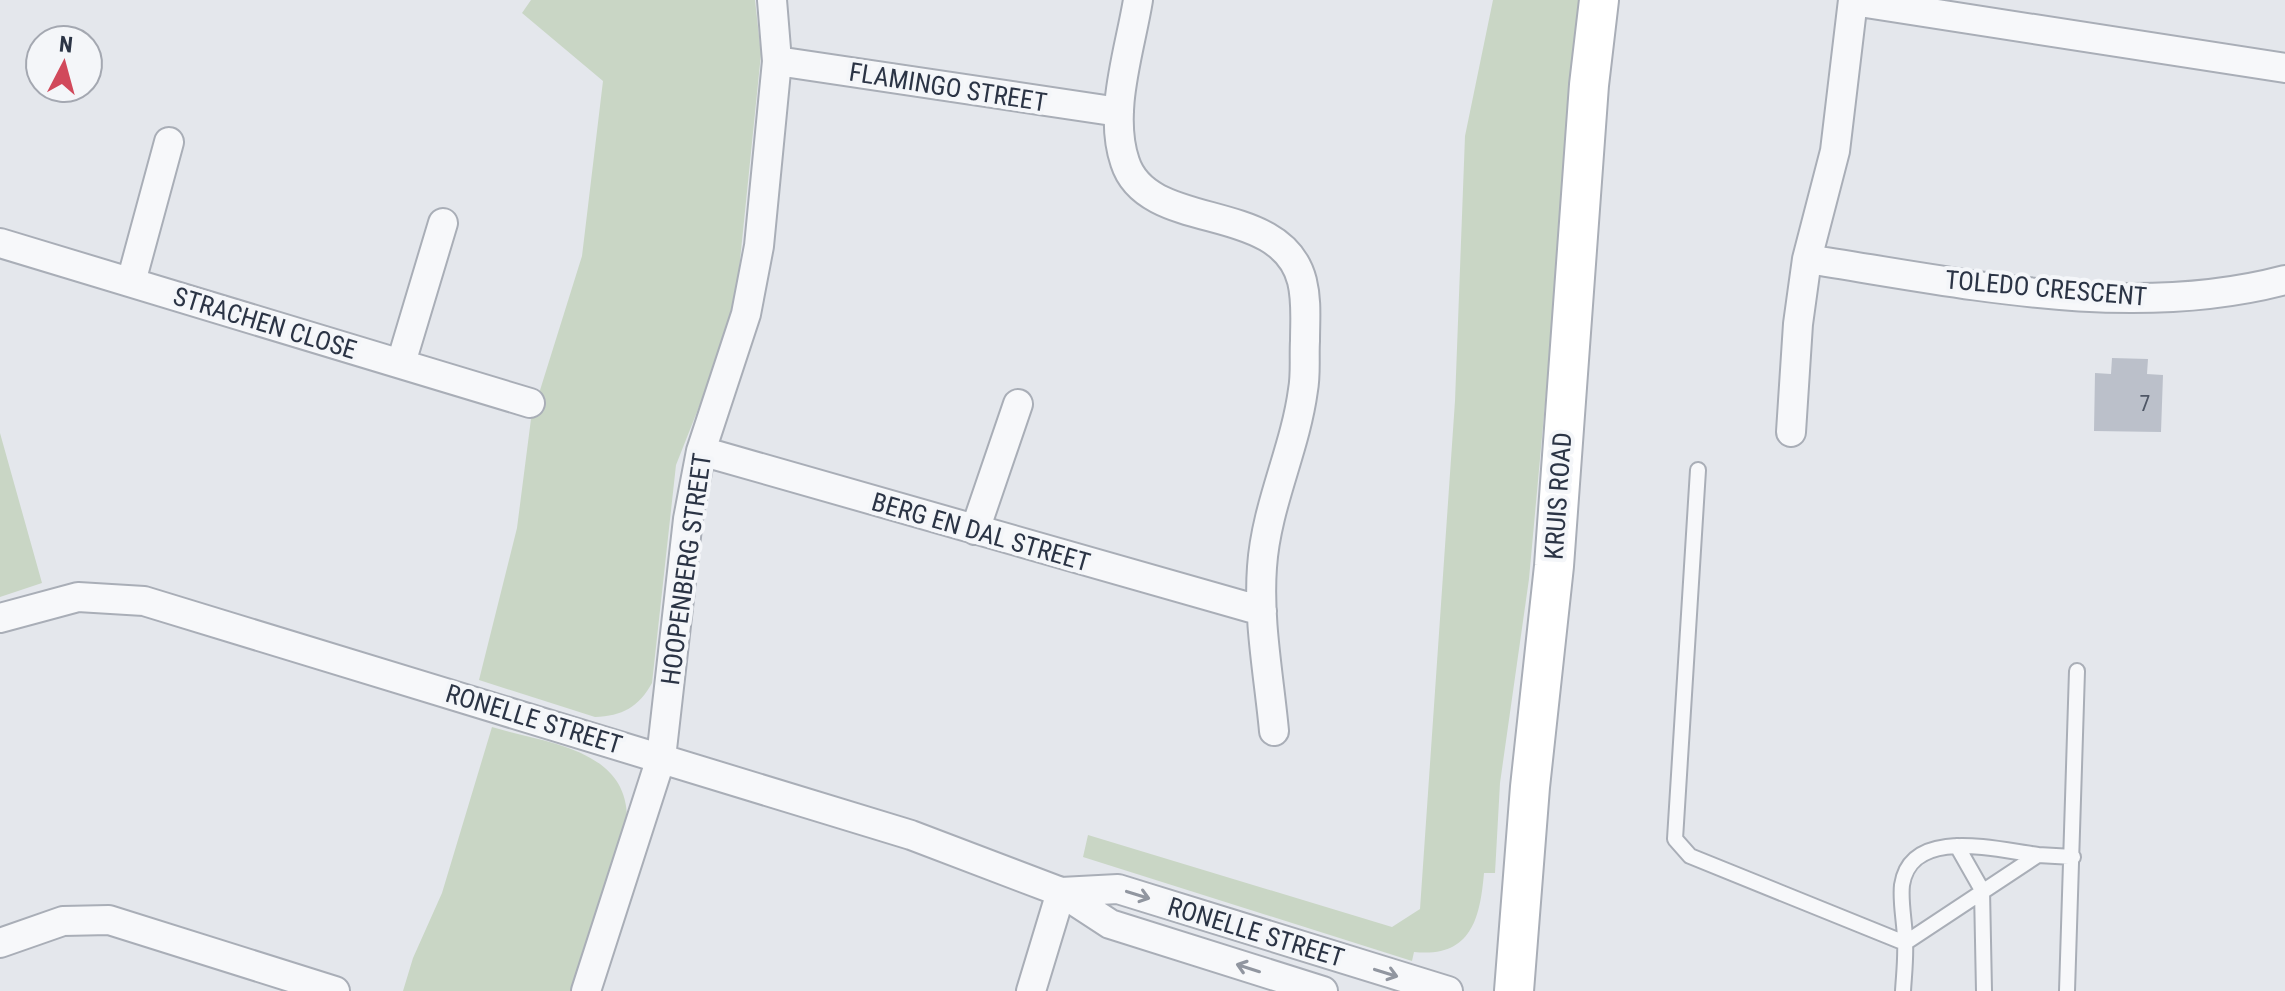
<svg xmlns="http://www.w3.org/2000/svg" width="2285" height="991" font-family="'Roboto Condensed',sans-serif">
	<rect width="100%" height="100%" fill="#e4e7ec"/>
	<path fill="#c9d6c5" d="M531 0H755L761 54 737 290 725 341 676 465 652 683C639 707 622 716 595 717L479 680 517 528 531 419 582 256 603 81 522 13Z
		M1493 0H1582L1529 579 1500 783 1495 873H1484C1480 919 1471 958 1414 952L1412 961 1083 857 1088 835 1392 927 1420 909 1455 401 1465 136Z
		M0 433 42 583 0 597Z
		M492 727C545 743 626 748 627 817L573 991H403L413 958 442 893Z"/>
	<path fill="#bbc0ca" d="M2112 358 2148 359 2147 374 2163 375 2161 432 2094 431 2095 373 2111 374Z"/>
	<g fill="none" stroke-linecap="round" stroke-linejoin="round">
		<defs>
			<path id="lane" d="M1698 470 1675 839 1690 856 1905 943
				M1957 846 1982 890 1984 991
				M1905 943 2038 855 2073 857
				M1903 991C1904 974 1906 958 1905 941 1905 923 1900 903 1902 885 1911 826 1997 850 2038 855
				M2067 991 2077 671"/>
			<path id="street" d="M1138 0C1130 50 1108 112 1125 162 1148 234 1281 199 1302 281 1307 301 1305 320 1305 341 1304 357 1306 374 1303 390 1295 450 1266 506 1262 567 1258 621 1269 677 1274 731
				M1853 1 2285 68
				M777 61 1119 112
				M0 243 530 403
				M1807 259C1963 283 2130 321 2285 280
				M131 282 169 142
				M401 363 443 223
				M1791 432 1798 324 1807 259 1835 151 1853 0
				M701 451 1262 611
				M975 530 1018 404
				M0 618 78 597 144 601 911 835 1061 892 1110 924 1323 991
				M1061 892 1118 889 1448 991
				M0 943 63 921 109 920 335 991
				M586 991 661 758 688 519 701 451 746 314 759 246 777 61 772 0
				M1031 991 1061 892"/>
			<path id="secondary" d="M1514 991 1530 787 1554 566 1589 85 1599 0"/>
		</defs>
		<use href="#lane" stroke="#a9aeb7" stroke-width="18"/>
		<use href="#street" stroke="#a9aeb7" stroke-width="32"/>
		<use href="#secondary" stroke="#a9aeb7" stroke-width="42"/>
		<use href="#lane" stroke="#f7f8fa" stroke-width="14"/>
		<use href="#street" stroke="#f7f8fa" stroke-width="28"/>
		<use href="#secondary" stroke="#fff" stroke-width="38"/>
	</g>
	<defs><path id="oneway-shaft" d="M-6 0H5M1.5-3L5.5 0L1.5 3" fill="none" stroke-width="1.6" stroke-linecap="round" stroke-linejoin="round" transform="scale(2)"/></defs>
	<g stroke="#9196a0">
		<use href="#oneway-shaft" transform="translate(1138 895) rotate(17)"/>
		<use href="#oneway-shaft" transform="translate(1248 968) rotate(-162)"/>
		<use href="#oneway-shaft" transform="translate(1386 973) rotate(17)"/>
	</g>
	<g text-anchor="middle" stroke-width="8" stroke-linejoin="round" paint-order="stroke">
		<g font-size="22" fill="#4f5766">
			<text x="2145" y="411">7</text>
		</g>
		<g font-size="26" fill="#2b3445" stroke="#f4f6f9">
			<text transform="translate(948 87) rotate(9)" y="9">FLAMINGO STREET</text>
			<text transform="translate(2046 288) rotate(5)" y="9">TOLEDO CRESCENT</text>
			<text transform="translate(265 323) rotate(17)" y="9">STRACHEN CLOSE</text>
			<text transform="translate(1558 496) rotate(-86)" y="9">KRUIS ROAD</text>
			<text transform="translate(981 532) rotate(16)" y="9">BERG EN DAL STREET</text>
			<text transform="translate(686 569) rotate(-82)" y="9">HOOPENBERG STREET</text>
			<text transform="translate(534 719) rotate(17)" y="9">RONELLE STREET</text>
			<text transform="translate(1256 932) rotate(17)" y="9">RONELLE STREET</text>
		</g>
	</g>
	<g transform="translate(64 64) rotate(6)"><circle r="38" fill="#f4f6f9" stroke="#a4a8b1" stroke-width="2"/>
	<path d="M0-6L14 30L0 20L-14 30Z" fill="#d1495b"/>
	<text y="-12" font-size="22" font-weight="bold" text-anchor="middle" fill="#2b3445">N</text>
	</g>
</svg>
